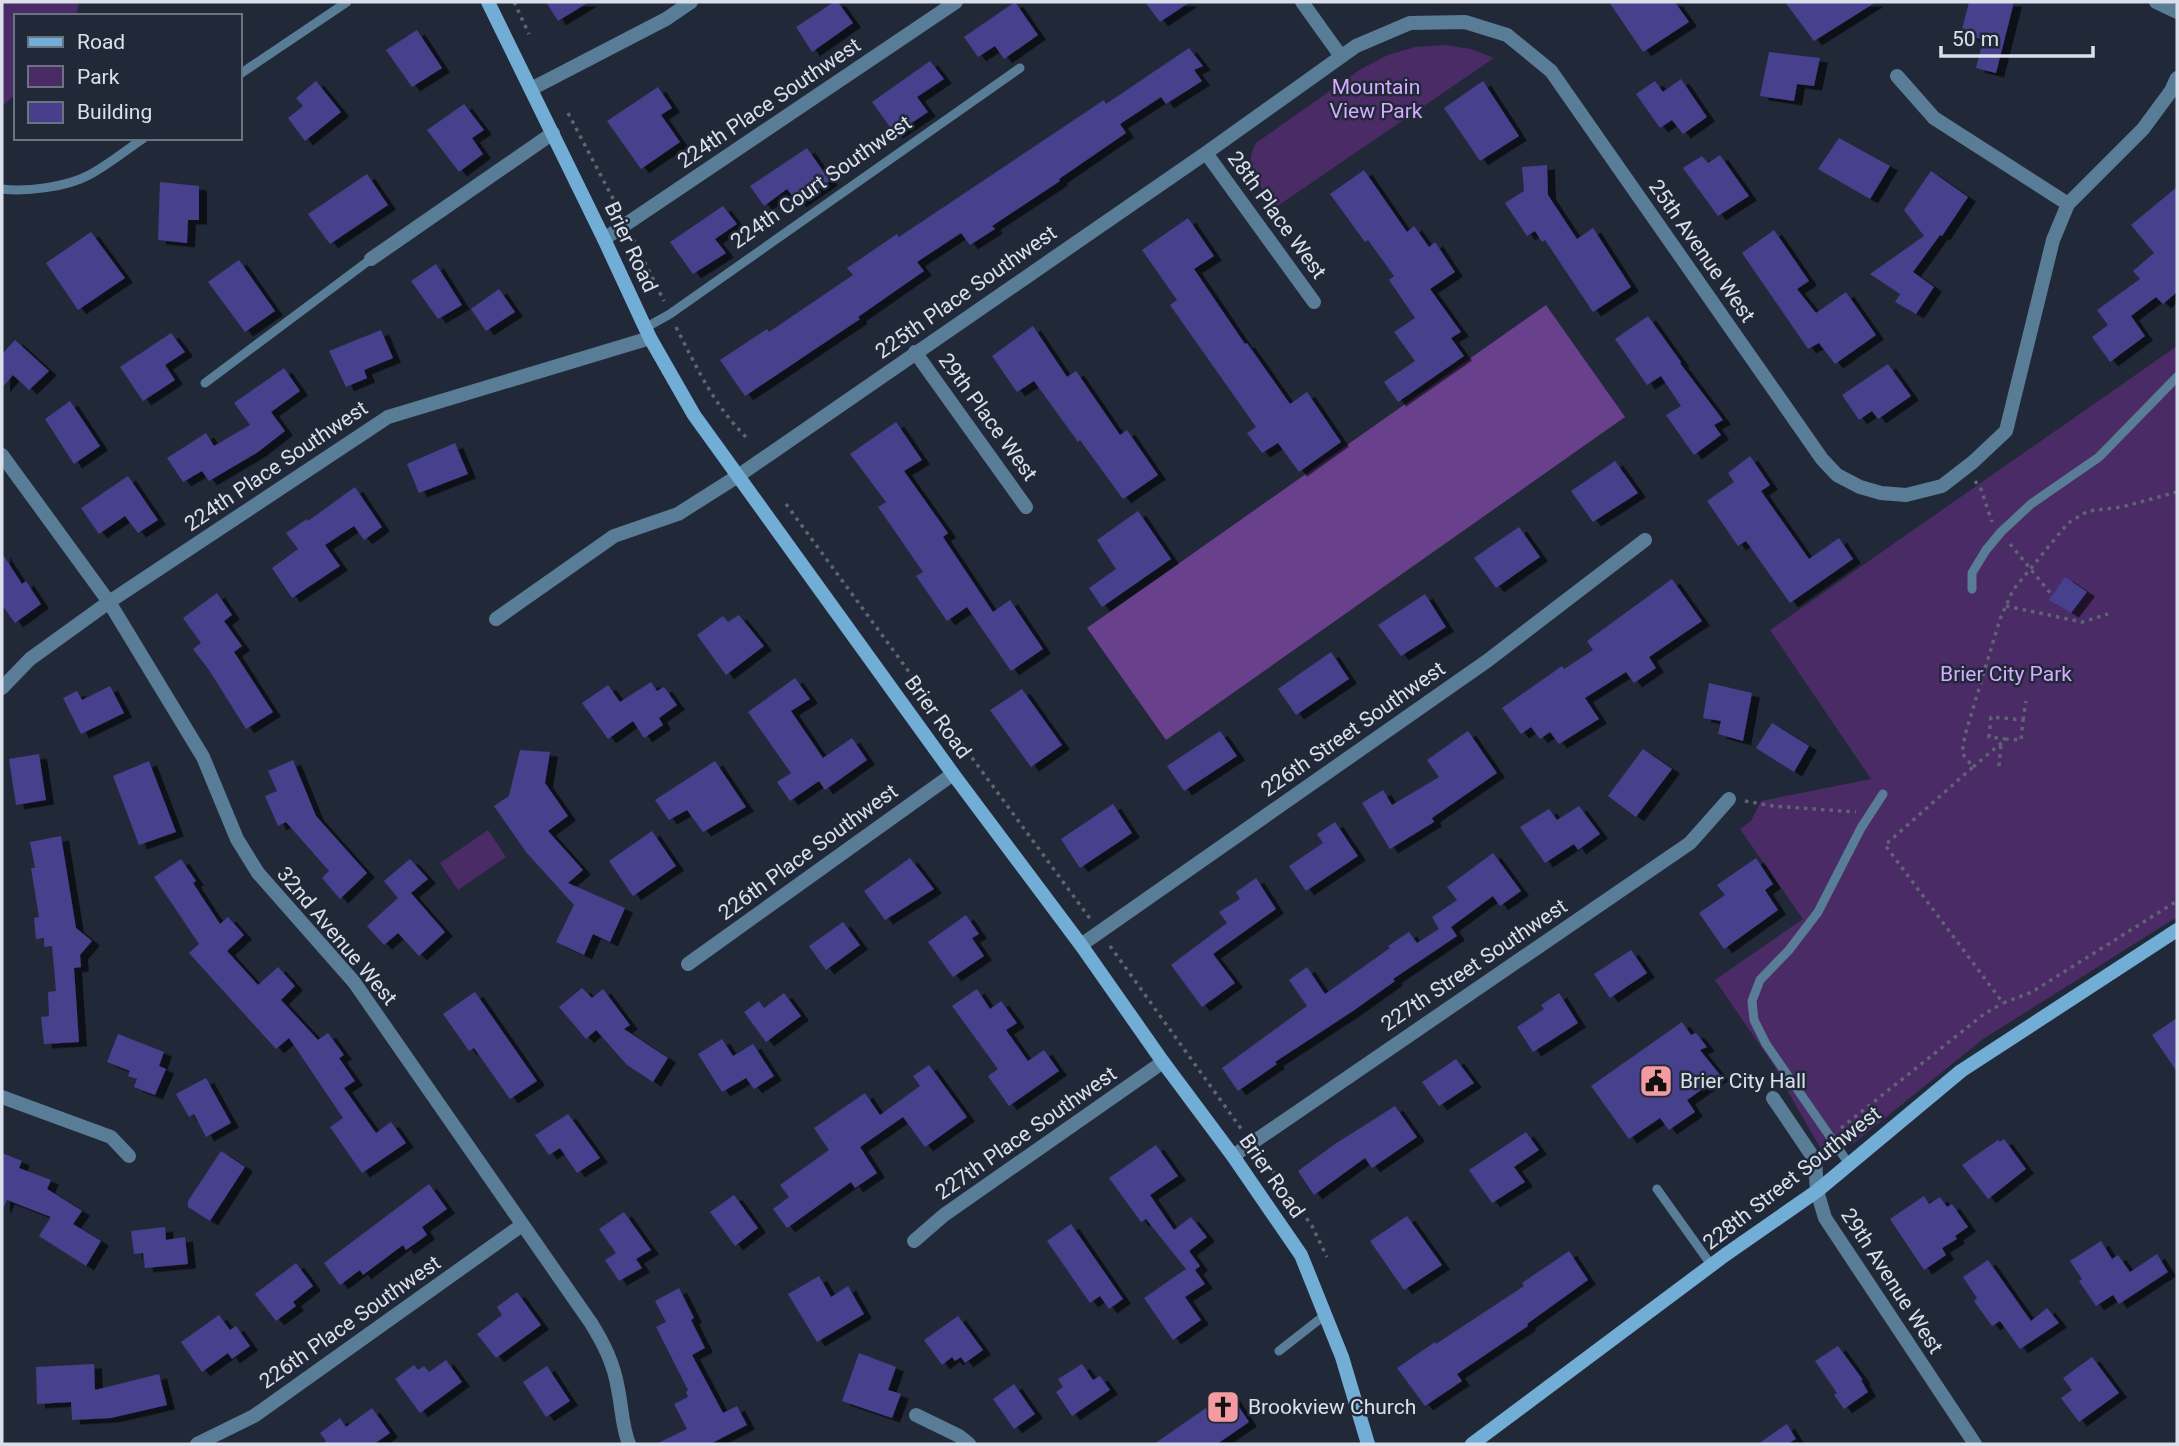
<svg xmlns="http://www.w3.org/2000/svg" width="2179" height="1446" font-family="Roboto,sans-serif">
	<defs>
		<filter id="shadow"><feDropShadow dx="8" dy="4.5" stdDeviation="0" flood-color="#0009"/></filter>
	</defs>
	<rect width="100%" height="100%" fill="#212939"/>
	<path fill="#4b2b66" d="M2 2H79L76 16H16V94L2 106Z
		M1445 45 1471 49 1494 58 1276 207C1261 186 1241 169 1256 143L1361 69 1388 55 1415 47Z
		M2177 346V917L1983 1039 1854 1143 1821 1149 1780 1078 1775 1067 1715 980 1803 919 1740 829 1751 821 1761 801 1871 779 1770 630Z
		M488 830 506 857 458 890 440 863Z"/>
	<path fill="#69408b" d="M1546 305 1625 417 1166 740 1087 628Z"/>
	<path fill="#473f8c" filter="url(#shadow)" d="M546 2H589L558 21Z
		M834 2H838L853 23 812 52 796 27Z
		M1015 2 1038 35 1004 59 995 46 978 57 964 37Z
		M1145 2H1190L1160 22Z
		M1609 2H1675L1689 22 1643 52Z
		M1785 2H1876L1814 41Z
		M1969 2H2014L1996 73 1976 68 1983 40 1961 33Z
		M417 30 442 68 412 87 386 50Z
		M1189 48 1203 66 1194 70 1202 81 1166 104 1161 97 1120 124 1126 133 1059 179 1060 181 992 226 995 229 970 245 961 233 917 262 924 271 858 317 860 319 745 396 720 360 767 329 769 332 853 275 847 268 897 234 899 237 1104 100 1106 104Z
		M1769 52 1820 58 1814 86 1797 84 1794 101 1760 96Z
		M930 61 944 79 917 97 928 112 895 134 872 102Z
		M1681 79 1707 117 1683 134 1672 120 1660 128 1636 94 1655 81 1663 92Z
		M316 81 341 112 305 141 288 118 303 106 296 98Z
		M1483 81 1519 136 1480 161 1444 108Z
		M658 87 672 108 661 115 680 142 641 169 607 121Z
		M464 104 484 130 472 138 483 154 459 172 427 130Z
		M1839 138 1890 166 1870 199 1818 169Z
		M807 148 830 181 798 203 787 189 764 206 750 186Z
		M1720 155 1749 196 1718 216 1683 168 1702 156 1708 163Z
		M1547 165 1548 195 1577 239 1593 228 1631 287 1593 312 1545 240 1542 242 1535 231 1527 236 1505 203 1524 191 1522 167Z
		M1364 170 1407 232 1414 226 1429 247 1435 242 1455 272 1430 289 1461 332 1451 338 1464 356 1398 402 1384 382 1415 361 1394 332 1415 318 1389 280 1394 276 1368 240 1365 242 1330 194Z
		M1931 171 1968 197 1942 236 1940 235 1913 272 1934 287 1916 314 1895 302 1900 294 1870 274 1924 236 1904 210Z
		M367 174 388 205 330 244 308 214Z
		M160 182 199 186V220H188L187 243 158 240Z
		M2177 187V292L2163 304 2156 297 2131 316 2145 336 2110 362 2092 337 2108 325 2097 310 2140 279 2133 271 2154 253 2131 225Z
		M723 206 737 224 715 239 726 253 693 274 670 242Z
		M1188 218 1214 256 1194 269 1245 344 1247 343 1290 404 1307 392 1341 442 1299 472 1278 443 1262 453 1247 433 1256 427 1170 305 1177 300 1142 250Z
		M1774 230 1809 281 1797 289 1816 313 1846 292 1876 335 1835 364 1819 343 1808 349 1742 253Z
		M91 232 125 278 78 310 46 263Z
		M239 260 275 311 245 332 208 282Z
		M436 264 462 305 438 319 411 281Z
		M499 289 515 312 486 331 471 309Z
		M1648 316 1681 362 1680 363 1723 420 1714 425 1721 435 1694 455 1666 415 1681 406 1661 376 1647 385 1615 339Z
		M1033 326 1067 377 1076 371 1120 435 1127 430 1158 475 1123 499 1080 440 1078 442 1034 381 1017 392 992 356Z
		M381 330 393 358 364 370 367 378 346 387 329 351Z
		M171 333 185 352 165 365 175 380 143 401 120 367Z
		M15 340 49 371 29 390 13 375 2 388V354Z
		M1888 364 1911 396 1878 419 1872 411 1859 420 1842 395Z
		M284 368 300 391 271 412 285 431 258 452 209 481 202 471 183 482 167 458 206 433 214 446 250 425 234 403Z
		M70 401 100 446 74 464 45 419Z
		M896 422 922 460 904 471 948 533 943 537 993 612 1010 600 1043 649 1011 671 967 607 947 621 916 576 923 572 878 507 886 502 850 454Z
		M455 443 468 474 419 493 407 464Z
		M1750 456 1770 485 1761 491 1809 559 1839 538 1853 559 1790 603 1746 541 1738 546 1707 501 1734 482 1728 473Z
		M1615 461 1638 493 1593 522 1571 491Z
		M128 476 158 520 138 533 125 516 99 534 81 508Z
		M355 487 382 527 364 540 354 526 325 545 340 566 292 598 272 568 298 549 286 533 307 519 308 521Z
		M1138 511 1171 559 1102 607 1089 588 1116 569 1097 540Z
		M1519 527 1540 557 1496 588 1474 558Z
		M2 553 22 584 26 581 41 604 15 623 2 605Z
		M2065 577 2087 592 2071 613 2049 600Z
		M1672 579 1702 621 1649 657 1656 668 1634 683 1626 672 1585 698 1599 719 1559 744 1550 732 1540 739 1531 727 1521 734 1502 708 1562 666 1564 669 1593 650 1587 641Z
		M217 593 232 615 224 621 242 646 234 652 273 712 246 729 209 670 193 649 201 643 183 618Z
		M1425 594 1446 627 1401 656 1378 625Z
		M739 615 764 646 726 675 697 635 723 616 728 622Z
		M1331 652 1349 679 1296 715 1278 689Z
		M795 678 810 699 791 711 823 758 852 738 867 760 825 790 819 781 790 801 777 782 791 773 748 712Z
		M651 682 657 691 664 687 677 705 659 718 663 725 644 738 633 721 608 739 582 703 608 685 620 702Z
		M1709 683 1752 693 1743 741 1718 734 1721 721 1703 718Z
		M110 686 124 713 81 734 63 698 77 691 82 700Z
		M1022 689 1062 745 1031 767 990 710Z
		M1772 723 1809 746 1794 772 1756 748Z
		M1220 731 1237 756 1184 791 1167 766Z
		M1468 731 1497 773 1432 818 1434 822 1390 849 1362 803 1383 790 1392 805 1439 777 1427 760Z
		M1643 749 1672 769 1636 817 1608 796Z
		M520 750 550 752 545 783 568 816 548 831 583 870 568 883 625 908 610 942 593 934 584 955 556 942 574 905 526 852 494 806 509 796Z
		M39 754 46 800 16 805 9 759Z
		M293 760 316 816 367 873 340 899 322 878 329 871 286 822 278 826 265 796 277 791 268 771Z
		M149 761 176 832 139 845 113 776Z
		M715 761 746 807 703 832 687 810 669 820 655 800Z
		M1113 804 1132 833 1080 868 1061 839Z
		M1579 806 1600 834 1578 850 1574 844 1545 863 1520 827 1549 809 1557 820Z
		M1335 822 1358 856 1306 891 1289 866 1323 843 1317 834Z
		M652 831 676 866 633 896 609 861Z
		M61 836 76 928 92 941 80 955 81 967 74 968 79 1042 44 1044 41 1017 49 1016 48 992 56 991 52 946 44 947V938L36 939 34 918 39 917 31 868H35L30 842Z
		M1493 853 1521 891 1500 906 1493 896 1451 927 1457 936 1393 979 1395 981 1353 1011 1275 1062 1277 1064 1238 1091 1222 1068 1307 1006 1289 980 1307 967 1325 994 1390 948 1388 946 1409 932 1417 943 1439 929 1432 917 1457 900 1447 887Z
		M910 858 934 889 885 920 864 891Z
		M1756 858 1773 884 1765 890 1778 910 1724 949 1699 913 1725 895 1717 885Z
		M181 859 196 881 193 883 220 924 228 917 244 935 227 951 258 985 278 967 295 986 281 1000 318 1040 328 1033 344 1055 339 1058 355 1081 344 1088 376 1133 391 1122 406 1143 362 1173 330 1127 343 1118 289 1038 276 1049 189 953 199 944 154 877Z
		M410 859 428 879 411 893 445 932 419 956 398 933 384 945 367 926 398 898 384 881Z
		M1256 878 1276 909 1213 954 1235 983 1202 1007 1171 965 1227 923 1219 912 1240 899 1236 892Z
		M966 915 979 934 972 938 984 956 953 977 928 942Z
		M843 922 860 945 826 970 809 946Z
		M1631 950 1647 973 1610 998 1594 974Z
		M582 988 592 998 603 989 630 1025 624 1029 668 1058 653 1082 627 1065 596 1030 586 1039 559 1007Z
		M977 989 990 1009 1001 1001 1017 1023 1006 1030 1028 1061 1044 1050 1059 1071 1009 1106 988 1076 998 1069 952 1006Z
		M475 992 537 1081 510 1099 474 1048 469 1051 443 1014Z
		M784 993 801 1016 766 1042 744 1012 759 1001 764 1008Z
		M1559 993 1578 1023 1533 1052 1517 1027 1544 1009 1541 1005Z
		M2177 1018V1072L2152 1035Z
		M1682 1022 1691 1035 1696 1033 1707 1047 1700 1050 1721 1076 1687 1100 1695 1112 1669 1130 1660 1118 1629 1139 1591 1086Z
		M118 1034 164 1052 159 1066 166 1069 155 1095 134 1087 137 1079 128 1076 130 1071 107 1062Z
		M722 1039 733 1056 753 1044 774 1076 754 1089 746 1078 722 1092 698 1054Z
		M1456 1059 1474 1083 1439 1106 1422 1082Z
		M929 1065 967 1117 925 1147 903 1117 860 1147 877 1173 855 1188 851 1182 787 1228 773 1209 789 1197 780 1185 829 1150 814 1128 865 1093 880 1115 920 1086 913 1076Z
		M206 1078 231 1123 206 1137 194 1114 189 1117 176 1094Z
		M1395 1106 1417 1137 1372 1168 1365 1158 1314 1195 1298 1171 1335 1144Z
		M568 1114 600 1158 577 1173 560 1148 549 1155 535 1135Z
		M1526 1132 1539 1150 1514 1167 1525 1182 1492 1203 1469 1170Z
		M2004 1139 2026 1169 1988 1199 1962 1165 1998 1140 2000 1142Z
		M1156 1145 1178 1176 1150 1195 1174 1230 1191 1217 1207 1237 1189 1251 1200 1266 1195 1270 1205 1284 1185 1297 1201 1320 1173 1340 1144 1298 1186 1269 1146 1219 1141 1222 1109 1178Z
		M221 1151 245 1167 210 1221 188 1207V1201Z
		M2 1153 22 1161 19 1168 51 1180 47 1189 82 1211 73 1224 101 1241 86 1266 39 1236 51 1217 7 1200 2 1210Z
		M429 1184 447 1209 422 1227 427 1235 406 1250 403 1245 363 1275 360 1270 340 1285 324 1263Z
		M734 1195 758 1228 735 1246 710 1212Z
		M1924 1196 1929 1204 1940 1197 1947 1207 1952 1204 1968 1227 1955 1236 1957 1239 1942 1248 1946 1255 1924 1270 1890 1219Z
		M624 1212 651 1250 636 1259 642 1268 619 1281 605 1260 616 1253 599 1229Z
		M1407 1216 1442 1265 1404 1290 1370 1241Z
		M1071 1224 1123 1299 1109 1309 1100 1296 1090 1303 1047 1241Z
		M165 1227 166 1240 185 1237 188 1264 145 1268 143 1253 134 1254 131 1231Z
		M2101 1241 2112 1259 2118 1255 2130 1272 2157 1254 2168 1272 2119 1304 2113 1295 2096 1306 2079 1281 2082 1279 2070 1261Z
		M1569 1251 1588 1280 1527 1324 1528 1326 1457 1374 1462 1381 1425 1406 1397 1368 1435 1342 1436 1344 1524 1286 1522 1283Z
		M1988 1260 2031 1321 2047 1308 2059 1323 2020 1349 2000 1321 1992 1326 1974 1301 1977 1298 1963 1277Z
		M296 1263 313 1286 293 1302 296 1306 276 1321 255 1294Z
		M819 1276 831 1297 848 1286 864 1314 817 1342 788 1294Z
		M679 1288 694 1318 691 1320 705 1348 692 1355 723 1413 737 1406 747 1425 710 1444H656L687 1429 674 1404 688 1397 686 1392 688 1390 656 1327 666 1322 655 1301Z
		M517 1292 541 1325 496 1358 477 1334 502 1315 497 1307Z
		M219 1315 230 1330 236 1326 250 1346 232 1359 228 1353 202 1372 181 1342Z
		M958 1316 983 1350 965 1363 961 1357 955 1361 952 1357 942 1365 924 1340Z
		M1838 1346 1863 1380H1861L1868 1392 1844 1409 1834 1395 1837 1393 1815 1361Z
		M859 1353 896 1367 888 1390 901 1394 892 1418 842 1401Z
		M2092 1357 2119 1393 2079 1422 2061 1398 2072 1390 2063 1378Z
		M446 1360 462 1382 420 1413 395 1379 414 1365 418 1370 424 1366 429 1372Z
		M94 1364 95 1390 159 1374 167 1405 111 1418 72 1420 71 1402 37 1404 36 1367Z
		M1082 1364 1093 1380 1100 1376 1110 1390 1072 1416 1056 1392 1063 1387 1058 1379Z
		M547 1366 570 1401 546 1417 523 1382Z
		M1014 1384 1035 1414 1014 1429 993 1399Z
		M1229 1392 1249 1422 1217 1444H1154Z
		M372 1408 390 1433 374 1444H322L326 1441 320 1433 340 1418 346 1427Z
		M1787 1424 1796 1439 1787 1444H1758Z"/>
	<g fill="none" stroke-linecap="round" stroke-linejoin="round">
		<path stroke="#5d6472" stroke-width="3.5" stroke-dasharray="3.5 5" stroke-linecap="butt" d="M514 2 529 34
			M568 113 619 210
			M633 239 664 301
			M676 327C697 368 714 406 748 439
			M1975 481 1981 489 1992 522
			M2177 492 2122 507 2088 511 2068 523 2013 590 2000 619 1965 735 1962 753 1973 767 1885 845 2003 1003 2032 992 2177 901
			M786 504 1091 920
			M2010 544 2051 594
			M2006 606 2082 622 2108 614
			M2023 720 2026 701
			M1999 766 2001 743
			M1973 767 2006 739 2021 740 2023 720 1991 717 1989 737 2006 739
			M1745 801 1773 806 1856 812
			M1110 946 1242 1130
			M1841 1128 1984 1014 2003 1003
			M1262 1156 1312 1226 1327 1257"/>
		<path stroke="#597d96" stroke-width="9" d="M240 74 347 2
			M2 189C26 192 67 187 89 175 108 165 126 150 144 138
			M645 328 670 314 1020 68
			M205 383 371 259
			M1972 589V573L1986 550 2001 532 2031 504 2099 457 2177 377
			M1849 1164 1766 1044 1754 1020 1752 1001 1760 980 1789 950 1818 912 1861 828 1883 794
			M1657 1189 1712 1266
			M1279 1351 1325 1315"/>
		<path stroke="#597d96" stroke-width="14" d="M1302 2 1340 55
			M1897 76 1934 118 2068 204
			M531 89 666 19 691 2
			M1206 153 1314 302
			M604 239 956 2
			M371 259 553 133
			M915 352 1026 507
			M2 455 109 602 203 757 237 839 258 873 354 982 591 1323C604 1344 614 1364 618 1389 622 1408 622 1427 629 1444
			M496 619 614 536 678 514 738 476 1206 153 1356 46 1410 23 1465 22 1507 35 1551 71 1822 459 1837 475 1860 487 1881 493 1906 495 1942 486 1973 462 2006 431 2053 240 2068 204 2143 129 2171 91 2177 78
			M2 688 30 659 109 602 388 417 650 338
			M1081 945 1487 661 1645 540
			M688 964 953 774
			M2 1097 111 1137 129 1156
			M1773 1098 1815 1160 1817 1191
			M1233 1156 1690 843 1729 799
			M914 1241 944 1215 1163 1062
			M916 1415 959 1436 969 1444
			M197 1444 254 1416 522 1225"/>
		<path stroke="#597d96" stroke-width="14" d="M2156 2 2177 12
			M1817 1191 1825 1218 1975 1444"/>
		<path stroke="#72add5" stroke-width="14" d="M488 2 604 239 650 338 694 415 953 774 1081 945 1163 1062 1233 1156 1301 1255 1342 1357 1368 1444
			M1472 1444 1725 1255 1817 1191 1961 1071 2177 930"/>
	</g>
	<defs>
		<symbol id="civic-square" viewBox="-11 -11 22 22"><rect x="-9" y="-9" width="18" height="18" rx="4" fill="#f49aa1" stroke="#212939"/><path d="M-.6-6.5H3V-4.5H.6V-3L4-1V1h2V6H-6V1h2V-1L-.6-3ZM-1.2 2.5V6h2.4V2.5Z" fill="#111"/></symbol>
		<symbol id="church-square" viewBox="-11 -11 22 22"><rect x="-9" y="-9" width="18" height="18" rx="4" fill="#f49aa1" stroke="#212939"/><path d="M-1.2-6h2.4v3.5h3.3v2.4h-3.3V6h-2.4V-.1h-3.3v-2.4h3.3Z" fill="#111"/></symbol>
	</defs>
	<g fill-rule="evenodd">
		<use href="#civic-square" x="1637" y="1062" width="38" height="38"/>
		<use href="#church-square" x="1204" y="1388" width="38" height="38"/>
	</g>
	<g text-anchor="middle" stroke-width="5" stroke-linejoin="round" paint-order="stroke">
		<g font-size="21" fill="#d5abff" stroke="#212939">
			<text x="1376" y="94">Mountain<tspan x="1376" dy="24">View Park</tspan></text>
			<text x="2006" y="681">Brier City Park</text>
		</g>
		<g font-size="21" fill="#dae0ea" stroke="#212939">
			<text transform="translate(769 103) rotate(-34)" y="7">224th Place Southwest</text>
			<text transform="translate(821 182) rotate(-35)" y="7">224th Court Southwest</text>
			<text transform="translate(1277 215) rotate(54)" y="7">28th Place West</text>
			<text transform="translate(631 247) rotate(65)" y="7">Brier Road</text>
			<text transform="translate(1702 251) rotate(55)" y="7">25th Avenue West</text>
			<text transform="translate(966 292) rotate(-35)" y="7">225th Place Southwest</text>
			<text transform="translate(988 417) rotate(54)" y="7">29th Place West</text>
			<text transform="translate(276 466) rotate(-34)" y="7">224th Place Southwest</text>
			<text transform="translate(938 717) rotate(54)" y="7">Brier Road</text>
			<text transform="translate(1353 729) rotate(-35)" y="7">226th Street Southwest</text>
			<text transform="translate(808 852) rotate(-36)" y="7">226th Place Southwest</text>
			<text transform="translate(337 936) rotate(50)" y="7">32nd Avenue West</text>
			<text transform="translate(1474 965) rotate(-34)" y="7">227th Street Southwest</text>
			<text transform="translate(1026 1133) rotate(-35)" y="7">227th Place Southwest</text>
			<text transform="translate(1272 1176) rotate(55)" y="7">Brier Road</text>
			<text transform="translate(1792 1178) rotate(-38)" y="7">228th Street Southwest</text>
			<text transform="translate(1892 1281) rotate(57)" y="7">29th Avenue West</text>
			<text transform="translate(350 1322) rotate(-35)" y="7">226th Place Southwest</text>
		</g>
		<g font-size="21" fill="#dae0ea" stroke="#212939" text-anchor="start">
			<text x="1680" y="1088">Brier City Hall</text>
			<text x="1248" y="1414">Brookview Church</text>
		</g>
	</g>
	<rect width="2179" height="1446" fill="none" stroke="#dae0ea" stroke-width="7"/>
	<rect x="14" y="14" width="228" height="126" fill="#212939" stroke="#6b7280" stroke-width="2"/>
	<rect x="28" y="37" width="35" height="10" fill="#72add5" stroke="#6b7280" stroke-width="2"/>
	<text x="77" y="49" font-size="21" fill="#dae0ea">Road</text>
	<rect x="28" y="66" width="35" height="21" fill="#4b2b66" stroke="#6b7280" stroke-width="2"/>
	<text x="77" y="84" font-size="21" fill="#dae0ea">Park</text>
	<rect x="28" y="102" width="35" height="21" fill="#473f8c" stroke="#6b7280" stroke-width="2"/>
	<text x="77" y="119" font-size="21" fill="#dae0ea">Building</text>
	<path d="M1941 46v10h152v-10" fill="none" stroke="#dae0ea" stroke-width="3.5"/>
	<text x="1952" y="46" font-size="21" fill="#dae0ea" stroke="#212939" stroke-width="5" paint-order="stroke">50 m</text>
</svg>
